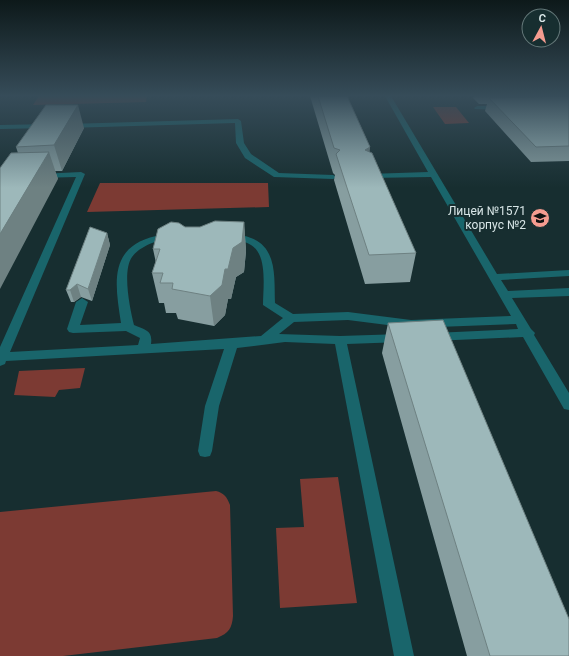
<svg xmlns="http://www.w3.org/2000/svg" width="569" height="656" font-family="Roboto,sans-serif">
	<rect width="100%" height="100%" fill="#172e30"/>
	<path fill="#7c3a33" d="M39 96H147L146 102 33 105Z
		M433 107H456L469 123 445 124Z
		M100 183H268L269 207 87 212Z
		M85 368 80 388 59 390 55 397 14 395 19 371Z
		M338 477 357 603 280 608 276 528 304 527 300 479Z
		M216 491C224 493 227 497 230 505L233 616C232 628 229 633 217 638L63 656H0V512Z"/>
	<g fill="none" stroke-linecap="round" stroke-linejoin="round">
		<path fill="#19656b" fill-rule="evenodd" d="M385 96H391L497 274 569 270V276L501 280 508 291 569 288V296L512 298 531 329 535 333 534 335 569 393V410L564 409 523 337 434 341 430 340 428 337 430 334 434 333 518 329 516 324 411 328 348 320 294 322 279 334 340 336 402 334 406 335 408 338 406 341 402 342 347 344 414 656H394L335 344 285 342 237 348 219 406 212 451 210 456 205 457 200 456 198 451 205 406 224 349 6 361 5 364 0 366V347L76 177 37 178 36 176 40 174 81 172 85 174 10 352 138 345 140 338 126 331 73 333 69 332 67 329 76 302 82 298 88 302 80 325 121 323C115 284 108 247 156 236 162 234 171 232 176 237 171 242 159 240 152 243 145 246 137 250 132 257 122 271 130 309 134 325 145 330 153 330 151 344L261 336 283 318 263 305C263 288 268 255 251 245 244 240 235 241 227 239L225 237 227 235C234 233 244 235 251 238 278 248 274 279 275 303L293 314 348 312 411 320 511 316 431 177 368 178 364 176 368 174 428 172Z
			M477 106H502L505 108 502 110 475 109 474 108Z
			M238 119 241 121 244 143 251 154 279 173 333 175 337 177 333 179 274 177 245 158 236 143 235 123 67 128 63 126 67 124Z
			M50 124 51 126 47 128 0 129V125Z"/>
	</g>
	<path fill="#879ea0" d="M310 96H347L370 147 369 152 416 253 410 282 365 284 334 180 335 175 333 173Z
		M474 96H569V161L531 162 485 111 487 104H479L473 98Z
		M84 128 62 171H55L58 179 18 153 16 147Z
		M244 222 246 251 244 272 236 277 231 299H228L225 315 214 326 178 319 176 313H166L164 303H159L152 273 156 263 153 249 185 227H200Z
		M107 233 110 245 92 301 81 297 74 302H71L66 290Z
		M388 323 569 656H467L382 353Z"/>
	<path fill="#6e8182" d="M78 105 84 128 62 171 54 145Z
		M370 147 367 173 365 150Z
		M49 152 58 179 0 289V234Z
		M244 222 246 251 244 272 236 277 231 299H228L225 315 214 326 210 296 225 269Z
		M107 233 110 245 92 301 88 289Z
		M77 284 81 297 74 302 70 290Z"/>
	<path fill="#9db8ba" stroke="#6e8182" d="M318 96H347L370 147 365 150 372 153 416 253 369 255 336 154 340 150 334 148Z
		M569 96V146L536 147 489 98Z
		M46 105H78L54 145 16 147Z
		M49 152 0 234V168L11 153Z
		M215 221 244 222 242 242 233 248 228 269H225L222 285 210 296 172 289 173 283H160L163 273H152L160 249H153L158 229 171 222 179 223 185 227H200Z
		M90 227 107 233 88 289 77 284 70 290H66Z
		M443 320 569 619V656H490L388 323Z"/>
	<linearGradient id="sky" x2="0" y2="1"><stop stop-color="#0d191a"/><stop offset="0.51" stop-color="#364c59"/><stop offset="1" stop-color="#364c59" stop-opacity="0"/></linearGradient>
	<rect width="569" height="188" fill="url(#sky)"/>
	<defs>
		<symbol id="school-disc" viewBox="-11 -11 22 22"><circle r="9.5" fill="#f59c90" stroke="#172e30"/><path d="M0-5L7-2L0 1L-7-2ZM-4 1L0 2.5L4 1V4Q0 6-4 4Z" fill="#111"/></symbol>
	</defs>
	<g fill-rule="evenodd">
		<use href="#school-disc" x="529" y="207" width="22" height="22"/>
	</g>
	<g text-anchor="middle" stroke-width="4" stroke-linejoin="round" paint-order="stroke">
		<g font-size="12" fill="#d8e6e7" stroke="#172e30" text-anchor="end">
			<text x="526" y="215">Лицей №1571<tspan x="526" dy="14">корпус №2</tspan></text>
		</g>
	</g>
	<g transform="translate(541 28) rotate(7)"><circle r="19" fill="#172e30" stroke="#647879"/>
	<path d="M0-3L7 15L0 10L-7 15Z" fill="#f59c90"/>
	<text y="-6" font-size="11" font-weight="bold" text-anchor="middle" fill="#d8e6e7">С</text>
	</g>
</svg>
